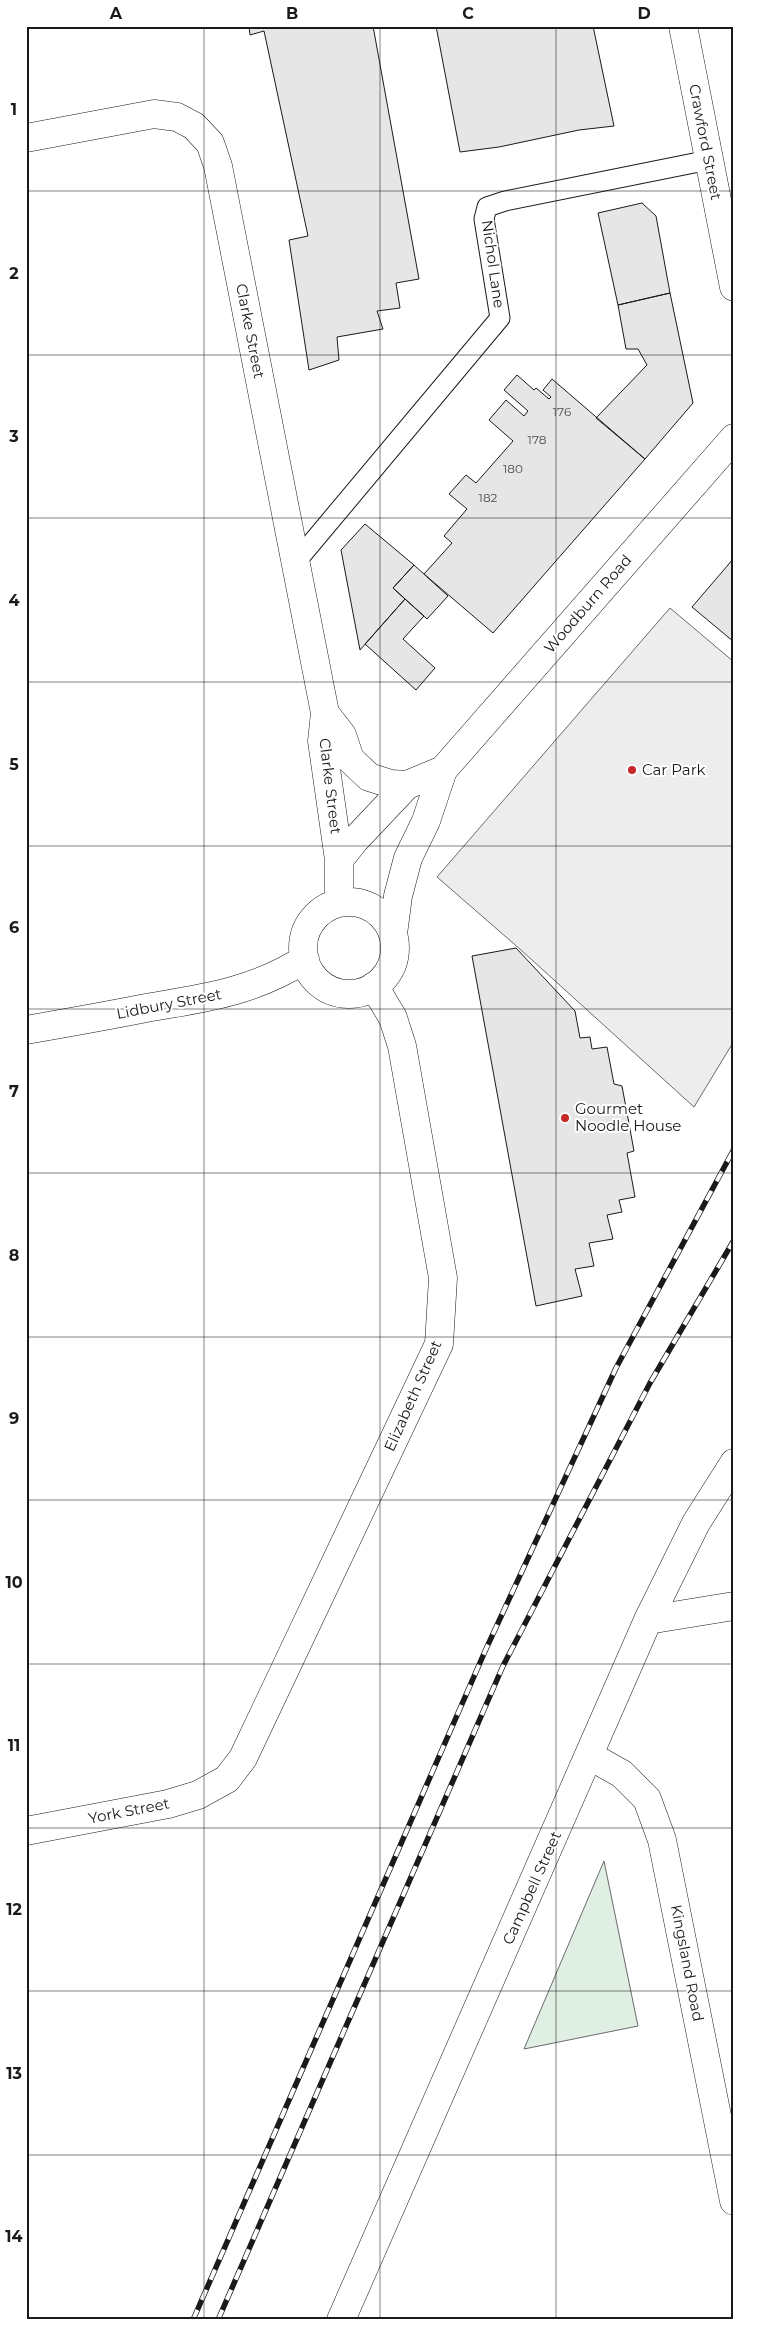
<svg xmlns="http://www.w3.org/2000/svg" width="760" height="2346" font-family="Montserrat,sans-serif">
	<rect width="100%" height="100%" fill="#fff"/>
	<path fill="#e0efe3" stroke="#6a6a6a" d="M604 1861 638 2026 524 2049Z"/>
	<path fill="#ededed" stroke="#6a6a6a" d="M670 608 734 662V1041L694 1107 521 950 437 877Z"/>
	<path fill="#e6e6e6" stroke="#1a1a1a" d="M249 26H373L419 279 396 283 400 308 377 311 383 329 337 337 339 360 309 370 289 240 308 236 264 31 250 35Z
		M436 26H593L614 126 579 130 499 147 460 152Z
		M642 203 656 216 670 293 618 305 598 213Z
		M670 293 693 403 645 459 596 418 647 365 638 349H626L618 305Z
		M517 375 534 390 536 388 549 399 551 397 543 390 552 379 645 459 493 633 424 574 452 543 444 536 467 509 449 494 466 475 476 483 513 441 489 420 506 400 524 416 528 411 504 390Z
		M365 524 414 565 393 588 405 599 360 650 341 550Z
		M734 558V642L692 607Z
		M414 565 448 596 427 619 393 588Z
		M405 599 424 616 403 639 435 668 416 690 365 644Z
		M516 948 575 1011 580 1038 590 1037 592 1049 607 1047 614 1084 622 1086 634 1151 627 1153 635 1197 619 1200 622 1212 607 1215 613 1239 589 1243 594 1266 575 1269 582 1296 536 1306 472 956Z"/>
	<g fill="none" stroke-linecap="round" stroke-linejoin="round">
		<defs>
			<path id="service" d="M295 563 500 318 484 219 487 207 505 201 709 160"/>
			<path id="minor" d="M683 26 734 287
				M26 138 154 114 177 117 194 126 210 143 218 166 325 713 322 741 339 860
				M325 713 342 735 350 759 369 777 391 784 407 785
				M303 948a46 46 0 1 1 92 0a46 46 0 1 1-92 0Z
				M339 903V860L355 840 407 785 443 770
				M393 934 398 896 408 858 426 821 443 770 734 438
				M26 1030C66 1023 106 1016 146 1008 205 998 253 992 305 959
				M648 1620 734 1606
				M590 1756 622 1774 647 1799 662 1840 734 2201
				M26 1831 168 1804 198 1795 227 1779 243 1758 439 1344 443 1278 402 1046 393 1018 374 986
				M341 2320 648 1620 696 1523 734 1463"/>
		</defs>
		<use href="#service" stroke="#1a1a1a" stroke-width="21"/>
		<use href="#minor" stroke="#1a1a1a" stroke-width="29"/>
		<use href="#service" stroke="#fff" stroke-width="19"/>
		<use href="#minor" stroke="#fff" stroke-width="28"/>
		<defs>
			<path id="rail" d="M193 2320 486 1649 616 1368 734 1149
				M218 2320 503 1666 650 1383 734 1240"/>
		</defs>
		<use href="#rail" stroke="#1a1a1a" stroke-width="5.5"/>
		<use href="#rail" stroke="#fff" stroke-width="4" stroke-dasharray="11" stroke-linecap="butt"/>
	</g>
	<path fill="none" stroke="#1a1a1a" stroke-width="1" stroke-opacity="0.55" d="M204 26V2320M380 26V2320M556 26V2320M26 191H734M26 355H734M26 518H734M26 682H734M26 846H734M26 1009H734M26 1173H734M26 1337H734M26 1500H734M26 1664H734M26 1828H734M26 1991H734M26 2155H734"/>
	<g fill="#c62828" stroke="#fff" stroke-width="2">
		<circle cx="632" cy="770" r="5"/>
		<circle cx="565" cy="1118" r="5"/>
	</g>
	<g text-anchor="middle" stroke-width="4" stroke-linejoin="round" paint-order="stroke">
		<g font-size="12" fill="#4d4d4d">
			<text x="562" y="416">176</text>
			<text x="537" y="444">178</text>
			<text x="513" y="473">180</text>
			<text x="488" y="502">182</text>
		</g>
		<g font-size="15" fill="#1a1a1a" stroke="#fff">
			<text transform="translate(705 142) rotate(79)" y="5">Crawford Street</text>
			<text transform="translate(493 264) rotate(82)" y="5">Nichol Lane</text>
			<text transform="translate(250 331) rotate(79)" y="5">Clarke Street</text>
			<text transform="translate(588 604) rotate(-49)" y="5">Woodburn Road</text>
			<text transform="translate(330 786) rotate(83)" y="5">Clarke Street</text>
			<text transform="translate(169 1004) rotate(-11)" y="5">Lidbury Street</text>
			<text transform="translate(413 1396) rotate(-66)" y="5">Elizabeth Street</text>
			<text transform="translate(129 1811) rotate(-11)" y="5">York Street</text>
			<text transform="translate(532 1888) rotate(-66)" y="5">Campbell Street</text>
			<text transform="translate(687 1963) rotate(79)" y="5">Kingsland Road</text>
		</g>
		<g font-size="15" fill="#1a1a1a" stroke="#fff" text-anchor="start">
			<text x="642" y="775">Car Park</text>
			<text x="575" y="1114">Gourmet<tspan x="575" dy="17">Noodle House</tspan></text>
		</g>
	</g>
	<rect width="760" height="2346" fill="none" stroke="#ffffff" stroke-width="55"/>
	<rect x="28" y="28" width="704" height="2290" fill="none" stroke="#1a1a1a" stroke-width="2"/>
	<g font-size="16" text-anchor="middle" font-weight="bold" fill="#1a1a1a">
		<text x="116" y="19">A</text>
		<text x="292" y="19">B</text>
		<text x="468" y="19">C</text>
		<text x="644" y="19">D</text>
		<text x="14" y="115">1</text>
		<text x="14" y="279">2</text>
		<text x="14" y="442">3</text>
		<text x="14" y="606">4</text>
		<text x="14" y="770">5</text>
		<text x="14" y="933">6</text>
		<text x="14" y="1097">7</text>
		<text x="14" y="1261">8</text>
		<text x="14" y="1424">9</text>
		<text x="14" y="1588">10</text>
		<text x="14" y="1751">11</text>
		<text x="14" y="1915">12</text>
		<text x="14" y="2079">13</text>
		<text x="14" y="2242">14</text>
	</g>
</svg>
